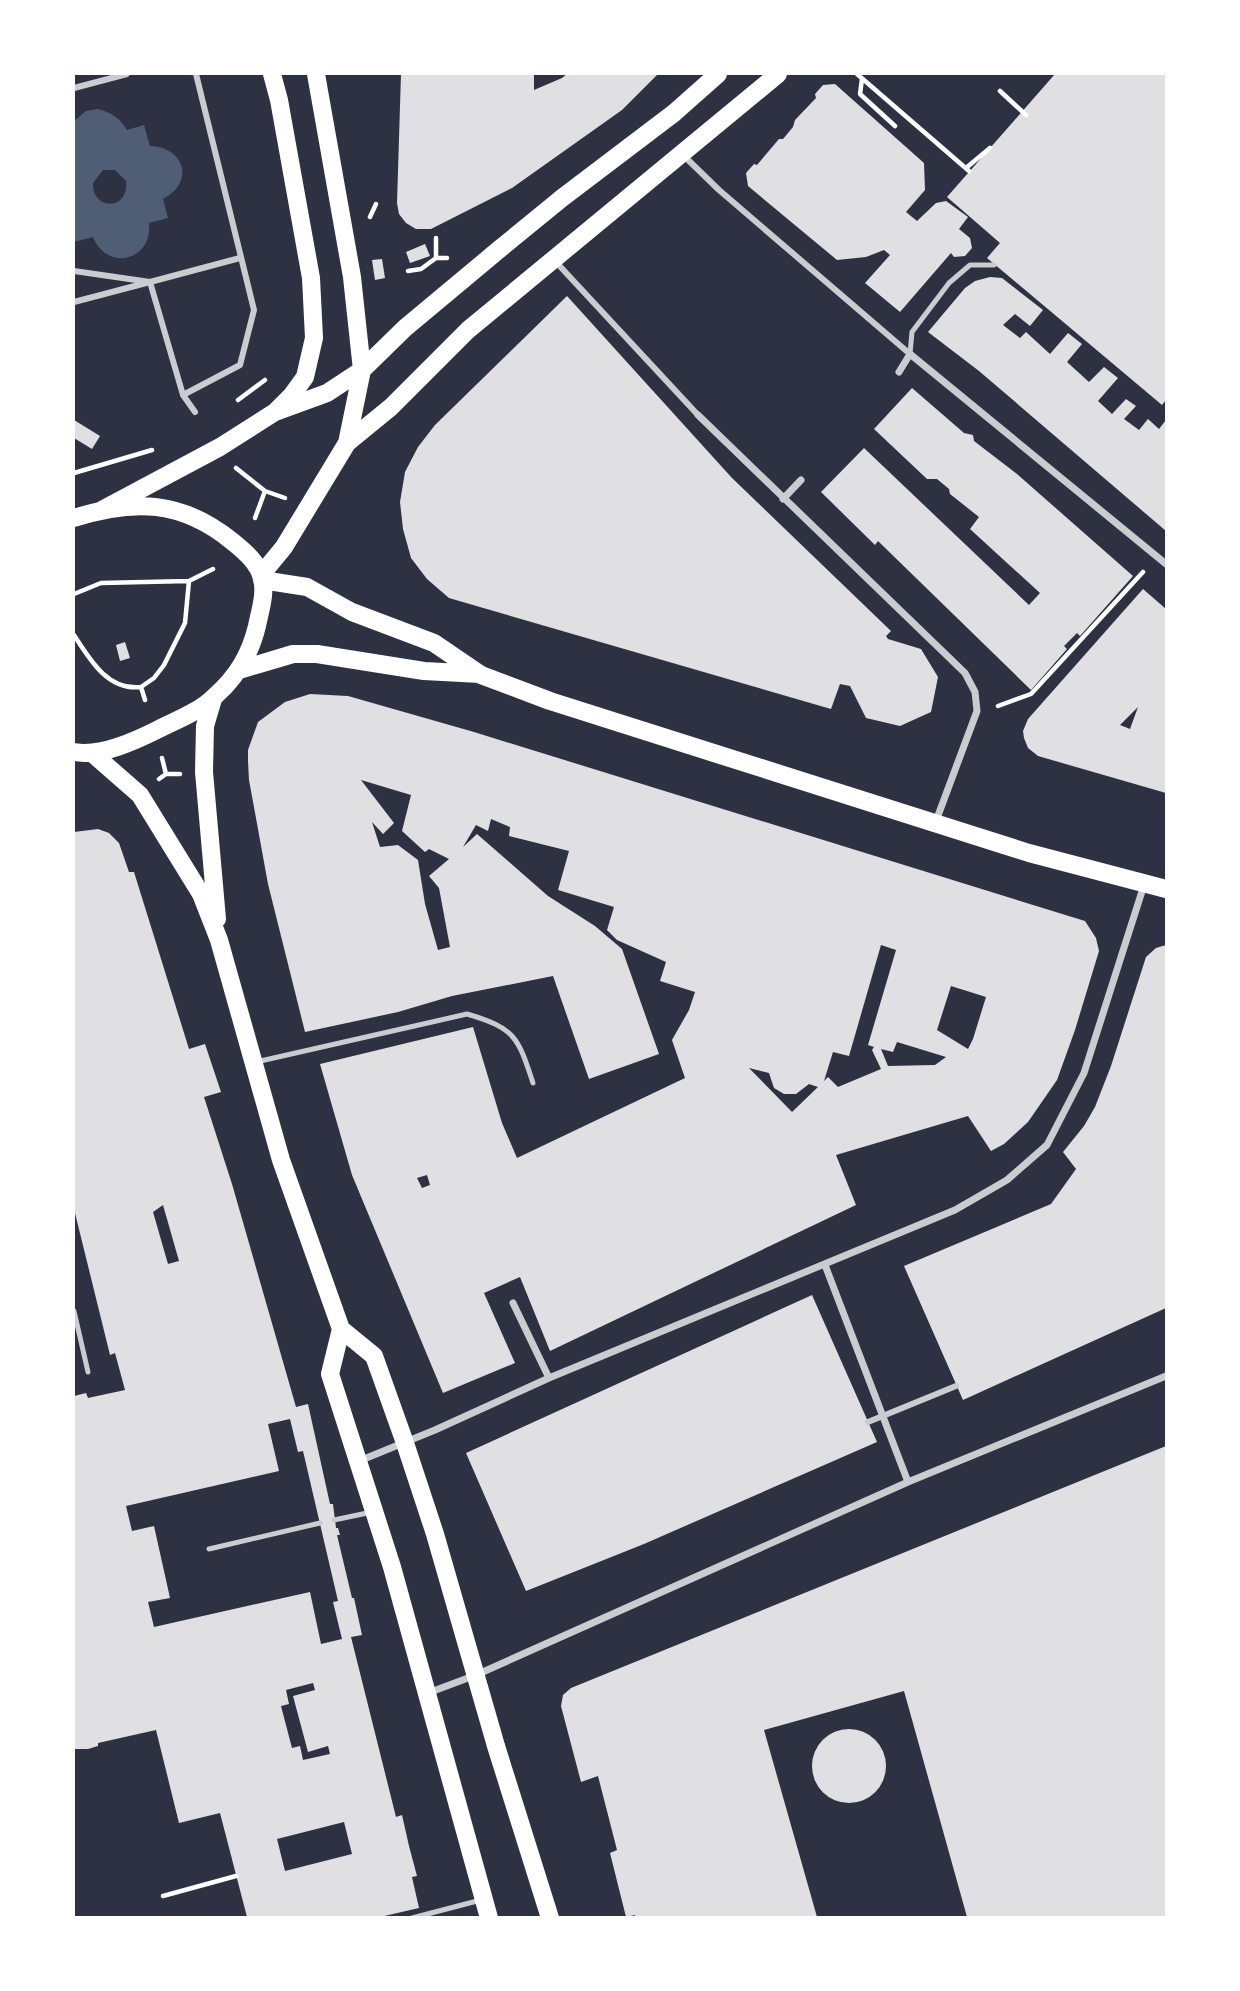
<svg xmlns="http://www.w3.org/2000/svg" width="1240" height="1991" font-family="'Asap Condensed',sans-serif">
	<rect width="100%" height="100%" fill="#2d3142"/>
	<path fill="#4f5d75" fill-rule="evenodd" d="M98 109C112 113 119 117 127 130L144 125 150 146C185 147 195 183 163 199L168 218 149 223C153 261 107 272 93 237L74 242V121L86 111ZM103 170H115L126 181C130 210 92 212 93 183Z"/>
	<path fill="#e0e0e3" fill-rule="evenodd" d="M401 74H534V90L562 78 567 74H658L622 110 512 188 431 229H416L406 223 399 214 397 203Z
		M1055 74H1166V400L1162 405 987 258 1000 243 947 197Z
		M835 84 924 163 925 190 906 212 917 221 936 203 946 201 968 217 959 229 970 238 972 248 965 256 954 257 951 253 900 312 865 283 890 255 884 250 866 257 837 260 748 186 746 173 754 164 757 165 779 139H783L793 127 795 120 816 98 815 94 823 85Z
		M425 244 430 256 410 263 406 252Z
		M382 259 385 278 375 280 372 260Z
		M990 277 1002 278 1043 310 1030 326 1015 314 1003 325 1020 338 1026 332 1050 354 1068 333 1082 344 1067 362 1089 382 1104 367 1118 378 1098 401 1112 414 1126 399 1136 406 1124 419 1139 430 1148 419 1159 429 1166 420V531L979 371 928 332 965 288 975 281Z
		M567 296 732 478 891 631 886 636 888 639 921 649 938 677 931 712 900 726 866 718 850 686 840 684 831 709 449 598 427 579 411 558 403 529 400 502 405 472 418 447 435 425Z
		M912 388 964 433 973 435 974 441 1017 474 1133 576 1080 636 1077 633 1064 646 1067 649 1031 690 878 541 875 545 821 492 864 448 1029 605 1040 593 970 529 979 517 950 494 949 489 937 479H927L874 429Z
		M74 420 100 436 92 449 74 438Z
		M1143 589 1166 609V793L1038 756 1028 748 1024 738 1023 731 1028 719ZM1138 707 1130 729 1120 725Z
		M125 642 130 658 120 661 116 645Z
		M310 694 348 696 474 732 1085 921 1096 938 1099 951 1075 1030 1057 1080 1028 1122 1004 1144 991 1151 968 1116 836 1155 856 1205 550 1351 520 1277 484 1293 515 1363 443 1393 352 1175 320 1064 473 1027 502 1123 517 1158 685 1078 672 1040 689 1010 695 992 660 981 666 962 617 940 607 930 614 907 558 890 569 851 509 836 510 827 491 819 488 831 476 825 463 847 477 834 548 896 595 926 622 949 659 1054 589 1079 553 976 452 996 398 1012 305 1032 268 884 249 780 248 761V750L258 722 285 702ZM361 780 411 795 402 831 425 852 429 849 449 859 429 876 439 888 450 947 438 950 425 904 418 860 398 845 380 847 372 822 383 834 394 823ZM881 945 896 950 868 1045 874 1047 872 1050 881 1069 838 1087 828 1077 824 1081 833 1052 849 1056ZM951 986 986 997 973 1039 968 1049 937 1030ZM897 1042 946 1057 935 1065 888 1066 881 1049 893 1052ZM749 1068 769 1073 774 1088 784 1094H796L809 1084 818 1087 792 1112ZM427 1175 430 1185 422 1188 417 1178Z
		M98 829 109 833 119 843 129 872H134L189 1049 205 1044 221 1092 204 1097 232 1184 296 1407 308 1404 330 1504H333L336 1528H338L340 1535H337L352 1598H354L362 1635 351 1637 396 1817 402 1815 409 1846 417 1876 412 1877 419 1908 380 1917H247L220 1813 179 1823 156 1730 98 1743V1746L88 1749H74V1396L86 1393 88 1398 125 1390 115 1353 110 1355 74 1209V832ZM163 1205 179 1261 168 1264 153 1212ZM290 1419 298 1452 303 1451 338 1601 333 1602 342 1639 321 1644 310 1592 154 1627 148 1602 170 1598 154 1526 132 1531 126 1506 279 1471 268 1424ZM313 1683 315 1690 293 1696 308 1752 328 1746 330 1754 303 1760 300 1746 292 1748 281 1706 289 1704 286 1690ZM344 1822 352 1854 285 1871 277 1839Z
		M1166 945V1308L963 1400 904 1266 1051 1204 1076 1169 1063 1152 1084 1126 1095 1107 1111 1066 1146 957 1156 948Z
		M812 1295 877 1442 644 1544 526 1591 466 1453Z
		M1166 1446V1917H967L904 1691 764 1730 817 1917H635V1915L626 1917 610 1853 617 1850 598 1776 581 1782 561 1706 563 1695 571 1688Z
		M812 1766a37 37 0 1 1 74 0a37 37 0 1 1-74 0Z"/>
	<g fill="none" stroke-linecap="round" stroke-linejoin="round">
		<path stroke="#fff" stroke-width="4.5" d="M857 74 969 171
			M862 79 860 94 895 126
			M1000 91 1026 115
			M966 168 990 148
			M370 217 376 204
			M436 238V258H447
			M408 271 421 269 436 258
			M238 400 265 380
			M236 468 265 491 285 498
			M74 473 152 450
			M255 518 265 491
			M74 594 101 583 189 581
			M74 635C90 660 108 691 141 687L145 700
			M141 687 154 678 164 665 185 623 189 581 213 569
			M998 706 1031 694 1143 572
			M162 758 166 774
			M159 779 166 774H180
			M163 1896 236 1876"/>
		<path stroke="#caccd0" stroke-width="5" d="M910 354 912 332 949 283 970 265H994
			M256 1062 467 1014C515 1028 518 1037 533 1083
			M74 1311 88 1372
			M334 1520 372 1512
			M209 1549 320 1523
			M412 1918 481 1900"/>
		<path stroke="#caccd0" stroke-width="6" d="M74 88 127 74
			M683 155 719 190 910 354
			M555 261 698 415
			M74 271 150 282 240 258
			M74 302 150 282 183 395 195 412
			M183 395 240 365 254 310 196 74
			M868 1422 956 1386"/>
		<path stroke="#caccd0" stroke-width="7" d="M899 372 910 354 1166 564
			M698 415 965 673 975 692 977 711 936 821
			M783 499 801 480
			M825 1265 908 1482
			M513 1303 549 1378
			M359 1461 435 1430 549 1378 955 1210 1007 1180 1047 1145 1084 1073 1144 885
			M428 1693 476 1675 908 1482 1166 1376"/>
		<path stroke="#fff" stroke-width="18" d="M316 74 352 277 362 370 347 443
			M275 412 327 393 362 370 405 328 496 252 562 198 674 113 718 74
			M102 510 220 447 275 412 292 395 305 377 314 338 311 278 279 100 272 74
			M74 518C134 499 182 500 233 542 244 551 259 563 262 579 266 593 260 611 257 626 250 655 237 677 214 697 200 711 177 720 159 729 135 741 101 757 74 752
			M261 575 284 547 347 443 391 407 468 330 778 74
			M262 580 307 587 352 612 434 643 481 675 550 701 1029 853 1166 889
			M239 670 293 654H317L424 671 480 674
			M213 699 205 726 204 772 217 919
			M92 753 140 795 201 894 219 940 281 1160 341 1329 330 1374 392 1567 489 1918
			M341 1329 374 1356 405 1443 435 1534 496 1746 550 1918"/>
	</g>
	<rect width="1240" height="1991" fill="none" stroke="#ffffff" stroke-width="150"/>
</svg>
